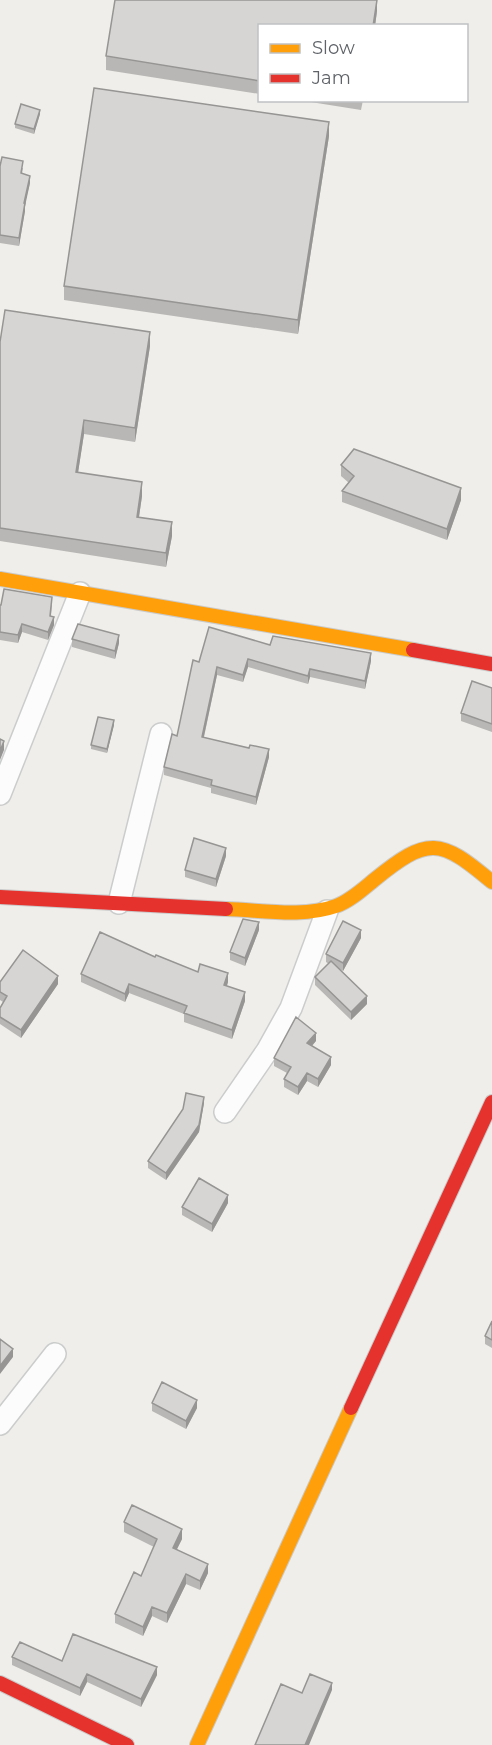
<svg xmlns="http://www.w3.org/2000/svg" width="492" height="1745" font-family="Montserrat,sans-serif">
	<rect width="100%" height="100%" fill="#efeeea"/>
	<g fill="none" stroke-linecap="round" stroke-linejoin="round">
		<defs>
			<path id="street" d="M0 794 80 593
				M119 903 161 734
				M225 1112 267 1051 291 1008 327 911
				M0 1424 55 1354"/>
			<path id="slow" d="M0 579 413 650
				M226 909C262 910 302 918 336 906 350 901 363 889 374 880 428 836 440 838 492 882
				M197 1745 351 1408"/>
			<path id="jam" d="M413 650 492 664
				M0 897 226 909
				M351 1408 492 1102
				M0 1683 127 1745"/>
		</defs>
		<use href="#street" stroke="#cbcccc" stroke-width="24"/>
		<use href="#slow" stroke="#cacacb" stroke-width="16"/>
		<use href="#jam" stroke="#cacacb" stroke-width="16"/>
		<use href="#street" stroke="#fdfcfc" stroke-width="21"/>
		<use href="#slow" stroke="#ff9f0a" stroke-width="14"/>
		<use href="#jam" stroke="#e5322d" stroke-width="14"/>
	</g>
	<path fill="#b8b7b5" d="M115 0H377V11L375 26H260V94L106 70V56Z
		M298 100H363L361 110Z
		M40 114 34 134 15 128V124Z
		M329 136 298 334 64 300V286Z
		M0 166 23 168 22 174 30 183 25 203V211L19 246 0 243Z
		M0 342 150 346 135 442 84 434 78 472 142 496 139 517 172 536 166 567 0 541Z
		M341 465 461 500 447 540 342 502V491L349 483 341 476Z
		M0 605H52L51 616 54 625 48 640 22 632 18 643 0 640Z
		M72 639 119 643 115 659 72 647Z
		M270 645 371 661 365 689 310 677 308 684 248 667 243 682 217 675 204 737 269 757 256 805 211 793V788L164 775V767L177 736 199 662Z
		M492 688V732L461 721V713Z
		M114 725 107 753 91 749V745Z
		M226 856 216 887 185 877V870Z
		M259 930 245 966 230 960V952Z
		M361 938 343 971 339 969 367 1004 351 1020 315 985V977L329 964 326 962V954Z
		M155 957 228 982 227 986 245 1001 232 1039 184 1022V1014L129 993 125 1002 81 982V974Z
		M0 982 58 984 21 1038 0 1024V1008L3 1002 0 1000Z
		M316 1041 312 1046 331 1065 318 1087 307 1081 298 1095 284 1087V1079L287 1073 274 1066V1058Z
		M204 1103 199 1132 166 1180 148 1168V1161Z
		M228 1203 212 1232 182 1215V1207Z
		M492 1321V1348L485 1344V1336Z
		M152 1403 197 1408 186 1429 152 1411Z
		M124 1522 182 1539 177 1549 208 1573 200 1590 186 1584 167 1623 152 1616 143 1636 115 1623V1614L141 1576 154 1547 124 1532Z
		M12 1657 62 1661 157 1675 141 1707 87 1682 80 1696 12 1665Z"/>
	<path fill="#969594" d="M377 0V11L375 26H373Z
		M40 110V114L34 134V129Z
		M329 122V136L298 334V320Z
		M30 176V183L24 211V203Z
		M25 203V211L19 246V238Z
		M150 332V346L135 442V428Z
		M84 420V434L76 486V472Z
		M142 482V496L137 530V517Z
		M461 488V500L447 540V529Z
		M172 522V536L166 567V553Z
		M54 617V625L48 640V632Z
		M22 624V632L18 643V635Z
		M119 635V643L115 659V651Z
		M371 653V661L365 689V681Z
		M248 659V667L243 682V675Z
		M217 667V675L202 745V737Z
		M310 669V677L308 684V676Z
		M114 720V725L107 753V749Z
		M4 741V750L0 760V751Z
		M269 749V757L256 805V797Z
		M226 848V856L216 887V879Z
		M259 922V930L245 966V958Z
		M361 930V938L343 971V963Z
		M228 973V982L224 994V985Z
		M58 976V984L21 1038V1030Z
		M129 984V993L125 1002V994Z
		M245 992V1001L232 1039V1030Z
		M367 996V1004L351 1020V1012Z
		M316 1033V1041L307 1051V1043Z
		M331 1057V1065L318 1087V1079Z
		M307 1073V1081L298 1095V1087Z
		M204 1097V1103L199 1132 166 1180V1173Z
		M228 1195V1203L212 1232V1224Z
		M13 1349V1357L0 1374V1366Z
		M197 1400V1408L186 1429V1421Z
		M182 1529V1539L173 1557V1548Z
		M208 1564V1573L200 1590V1581Z
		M186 1574V1584L167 1623V1613Z
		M152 1607V1616L143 1636V1627Z
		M157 1667V1675L141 1707V1699Z
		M87 1674V1682L80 1696V1688Z
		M332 1683V1690L309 1745H305Z"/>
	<path fill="#d6d5d3" stroke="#969594" stroke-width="1.5" d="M115 0H377L373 26H260V81L106 56Z
		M94 88 329 122 298 320 64 286Z
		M21 104 40 110 34 129 15 124Z
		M2 157 23 161 21 173 30 176 24 203H25L19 238 0 235V166Z
		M5 310 150 332 135 428 84 420 76 472 142 482 137 517 172 522 166 553 0 528V342Z
		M354 449 461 488 447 529 342 491 354 476 341 465Z
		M4 589 52 597 50 616 54 617 48 632 22 624 18 635 0 632V605H1Z
		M78 624 119 635 115 651 72 639Z
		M209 627 270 645 273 636 371 653 365 681 310 669 308 676 248 659 243 675 217 667 202 737 249 748 250 745 269 749 256 797 211 785 212 780 164 767 172 734 177 736 193 660 199 662Z
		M472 681 492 688V724L461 713Z
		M98 717 114 720 107 749 91 745Z
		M0 739 4 741 0 751Z
		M194 838 226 848 216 879 185 870Z
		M243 919 259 922 245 958 230 952Z
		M343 921 361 930 343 963 326 954Z
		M100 932 155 957 156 955 198 972 200 964 228 973 224 985 245 992 232 1030 184 1013 187 1006 129 984 125 994 81 974Z
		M23 950 58 976 21 1030 0 1017V1008L7 996 0 992V982Z
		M331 961 367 996 351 1012 315 977Z
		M296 1017 316 1033 307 1043 331 1057 318 1079 307 1073 298 1087 284 1079 291 1067 274 1058Z
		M186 1093 204 1097 199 1125 166 1173 148 1161 183 1109Z
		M199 1178 228 1195 212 1224 182 1207Z
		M492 1321V1340L485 1336Z
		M0 1339 13 1349 0 1366Z
		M162 1382 197 1400 186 1421 152 1403Z
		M132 1505 182 1529 173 1548 208 1564 200 1581 186 1574 167 1613 152 1607 143 1627 115 1614 134 1572 141 1576 157 1539 124 1522Z
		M73 1634 157 1667 141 1699 87 1674 80 1688 12 1657 20 1642 62 1661Z
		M310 1674 332 1683 305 1745H255L281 1684 302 1693Z"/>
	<rect x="258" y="24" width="210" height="78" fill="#ffffff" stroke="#bfc1c3" stroke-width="1.5"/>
	<rect x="270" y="44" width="30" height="9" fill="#ff9f0a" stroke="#bfc1c3" stroke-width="1.5"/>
	<text x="312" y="54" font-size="18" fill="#5f6368">Slow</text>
	<rect x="270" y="74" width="30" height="9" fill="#e5322d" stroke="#bfc1c3" stroke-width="1.5"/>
	<text x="312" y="84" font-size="18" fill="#5f6368">Jam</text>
</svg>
